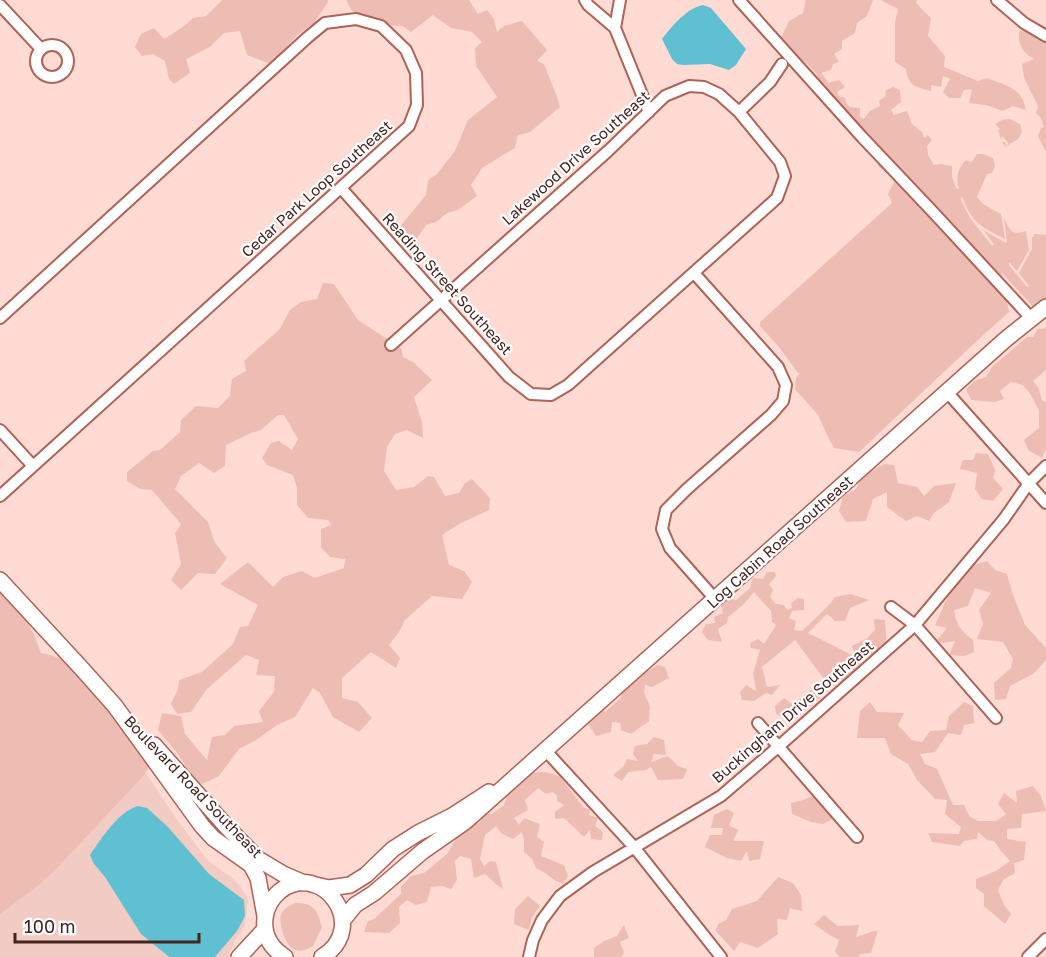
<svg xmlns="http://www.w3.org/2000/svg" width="1046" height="957" font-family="'Golos Text',sans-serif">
	<rect width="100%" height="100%" fill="#ffdbd4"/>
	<path fill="#f1cbc4" d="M146 773 173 814 208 861 231 877 240 886 248 899 245 926 234 942 228 957H0V902Z"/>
	<path fill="#edbdb4" d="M222 0H328V2L314 23 297 35 271 64 247 55 240 31 224 33 210 47 186 59 190 73 174 84 169 79 165 61 153 54 142 56 135 47 141 34 154 28 164 39 183 27 193 18 206 16Z
		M346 0H469L478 14 487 10 494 19 497 32 504 26 522 21 547 50 537 61 544 64 557 97 560 107 530 132 518 135 515 148 482 168 471 185 477 196 458 210 447 213 436 222 426 225 416 240H400L398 229 426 195 428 180 437 174 455 151 468 120 497 97 476 66 475 48 482 42 472 32 451 28 433 15 411 32 403 26 379 25 352 11Z
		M806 0H873L867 16 857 23 855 33 842 41V49L834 54 839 62 833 64 831 70 821 73 829 83 831 82 839 80 845 87 837 92 839 96 845 98 846 103 850 107 860 108V117L864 119 870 111 880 106 879 101 886 96 885 91 893 87 900 90 901 102 891 110 894 115 907 111 912 124 922 132 924 138 928 135 932 140 927 146 928 155 934 165 941 164 952 166V177L956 188 959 189C956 177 957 169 966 160L972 162 977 154H983L993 158 995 166 992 173 987 174 977 197 983 204 1001 214 1005 239C981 227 971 222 962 196L961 200 970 218 992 246 994 244 983 230 1006 243 1007 241 1004 218C1010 230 1011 236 1026 231L1029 250 1017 271 1009 262V265L1027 287 1029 286 1019 273 1032 249V237H1034V234L1046 235V307L1036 310 1003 274 993 283 1007 301 1009 312 980 338 859 452 834 448 829 439 818 415 795 389 796 378 800 373H798L779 347 760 326V322L892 203 888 194 895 180 878 166V150L867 152 830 108 816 73 804 61 785 47 780 40 789 21 803 13Z
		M881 0H917L916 3 931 18 928 36 945 56 944 67 978 81 987 78C1006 86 1022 87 1026 110L1013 106 1003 111 986 105 969 103 972 89 964 90 960 98H949L943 92 950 79 943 76 941 87 931 85V91C916 87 908 86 906 69L895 62V22L898 9Z
		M1038 28 1046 39V152L1038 136 1041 128 1044 127 1041 118 1036 113 1038 106 1024 78 1022 64 1034 59C1022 52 1018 45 1019 31Z
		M1010 119 1020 124 1022 132 1018 139 1005 147 1002 142H1005L1006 146 1008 144 1007 141 1002 136 1001 140 998 130 1000 129 995 124 1002 120Z
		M323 283 334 284 358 320 401 348 403 357 413 362 432 380 414 397 422 422 423 438 407 430 395 434 387 447 384 471 396 490 414 487 428 476 434 477 445 496 459 493 465 483 472 479 490 498 489 510 459 524 442 535 449 565 464 571 472 582 462 599 432 596 405 620 399 632 389 645 400 658 396 668 371 652 342 678V698L358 702 372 718 359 732 333 717 320 693 313 688 295 717 277 725 256 740 239 749 219 776 202 784 196 782 178 754 158 730 162 713 181 716 185 734 207 760 212 737 225 735 234 726 263 722 259 711 274 692 275 676 256 675 259 660 246 655 207 689 191 712 177 714 171 704 178 689 179 680 202 672 233 644 240 627 248 626 258 605 220 584 248 562 273 587 283 577 302 571 315 578 344 568 345 559 330 557 321 547V529L331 525 328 520 308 518 297 505V488L293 475 267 465 262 458 271 443 279 441 292 450 298 439 284 415H278L261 430 251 433 226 445 225 466 214 473 199 463 181 476 175 489 208 522 215 543 227 558 215 574 198 573 181 590 171 580 181 564 175 533 181 524 152 490 140 489 127 481V472L153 451 160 450 180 432 181 420 196 406 218 408 230 396 232 379 246 371 244 361 280 329 290 310 301 302 317 299Z
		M1046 328V370L1033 381 1039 389 1042 401 1046 402V449L1042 458 1028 450 1024 440 1039 428V410L1029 392 1023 385 1011 382 1000 391 1004 399 994 402 971 400 966 389 976 380 986 377 992 367 1027 337H1033L1038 329Z
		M976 453 988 454 995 470 993 478 1003 489 993 501 982 499 975 489 977 473 960 469 963 460H973Z
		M884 464 894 465 898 483 917 487 924 496 934 486 956 483 949 502 934 513 929 521 917 516 906 521 887 507V492L873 499 866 521 846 522 839 511 843 496 856 489C861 476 873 470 884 464Z
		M987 561 995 570 1007 574 1012 592 1025 625 1046 648V660L1033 674 1010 686 1006 699 995 700 994 683 1011 668 1013 659 1003 642 977 639 983 624 979 610 991 593 975 588 968 606 954 610C956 625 961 631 973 640L974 652 964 656 949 655 955 641 941 643 937 640 947 628 935 625 949 594 973 565Z
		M767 572H775L776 576 769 584 773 590 770 597 776 604 784 605 787 610 792 608 791 603 798 598 804 599V610L792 611 789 618 796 621 794 630 802 631 830 604 835 597 850 594 869 600 850 608 845 621H835L827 614 808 633 856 657 852 646 867 638 875 630 874 619 885 620 887 653 874 664 866 654 860 662 853 683 839 681 793 721 776 714 775 706 784 698 793 705 824 679 795 640 762 667 767 687 780 685 772 695 766 693 754 701 742 700 740 692 746 685 756 691 753 673 760 650 751 648 750 643 758 639 764 644 776 625 772 622 771 611 754 592 743 605 728 617 727 623 718 629 722 642 708 640 702 632 706 624 715 623 714 617 723 613 721 603 726 598 736 600 750 588 753 578 763 579Z
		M0 580 33 632 41 653C64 657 71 664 86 681V686L89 677 153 758 146 773 55 870 40 884 0 914Z
		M658 665 665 667 669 678 652 687 645 685 644 693 650 706 649 721 631 734 621 730 620 723 612 722 611 732 596 736 588 724 589 715 602 706 605 712 621 698 623 686 635 680 636 675 644 673Z
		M870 702 877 712 904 713 898 725 912 740 922 742 930 731 946 730 949 716 964 702 973 706 974 723 964 725 961 735 948 733 935 752 920 754 925 764 937 769 953 805H964L970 817 978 821H996L1006 814 998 804 1004 793 1017 803 1016 791 1033 786 1041 796 1046 811 1022 814 1021 828 1007 829V839L1026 842 1024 860 1014 863 1015 873 1003 880 998 890 1004 905 1011 914 1005 924 984 906V894L976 888V879L996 871 1010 861 1001 851 994 841 987 840 978 832 977 839 964 841 960 846 932 842 928 833 959 834 961 827 945 814 947 800 935 799 917 780 908 764 891 754 885 738H857L860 711Z
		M654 737 664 740 666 755 654 754 651 762 668 756 678 766 687 769 683 779 658 780 651 767 646 770 628 772 622 781 613 775 623 767 627 759 638 761 633 754 635 746 647 744Z
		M544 772 553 774 560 777 584 808 590 809 589 815 598 818 595 826 603 832 602 840 591 839 590 830 584 837 564 818 555 819V812L564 805 557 801V795L552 792 546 794 538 788 525 800 528 810 514 818 519 825 524 818 540 824 537 837 544 842 541 856 564 865 568 876 563 884C552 880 546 872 536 868L532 859 524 852V841L522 832 513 839 502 834 496 826 485 835 480 859 484 866 490 861 496 862 503 889 496 884 485 874 474 878 471 859 460 856 455 861 457 880 451 889 442 886 431 887 427 902 416 905 407 900 399 907 400 923 389 933 364 932 368 921 374 919 401 894V887L411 876 424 873 447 854 463 827 479 823 485 814H492L504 805 511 784 528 773Z
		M815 795 836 808 833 819 823 824 811 822 792 814 791 803 800 801Z
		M727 809 734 813 729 825 738 830 733 841H764L760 859 749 861 747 851 741 861 727 858 705 847 710 835H722L723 828H711L714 815Z
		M778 877 793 883 801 895 802 911 790 908 787 920 777 919 778 934 758 948 740 942 734 951 716 931 718 924 726 920 732 909 757 901Z
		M528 896 540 906 532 917 529 930 514 924 515 909Z
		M295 903C315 903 317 910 322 927L313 946C295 957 287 947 282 930 278 915 281 909 295 903Z
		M824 915 838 926 859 925 856 937 878 930 871 953 860 954 859 957H840L835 952 839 940 828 934 814 924Z
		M624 925 629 938 620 942 624 953 621 957H594V948L604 941 617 936Z"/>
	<path fill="#5fc0d1" d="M703 5 711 8 746 49 736 65 729 70 710 64 683 65 677 64 672 59 662 39C672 26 687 8 703 5Z
		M138 806 147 808 167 826 209 874 244 900 245 916 237 931 215 957H170L168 956 141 934 105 877 94 864 90 855C101 839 119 811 138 806Z"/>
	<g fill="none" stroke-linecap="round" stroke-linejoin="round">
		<defs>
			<path id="street" d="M585 0 588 5 615 28
				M620 0 615 28 649 112
				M739 0 862 137 933 212 1031 318
				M997 0 1024 23 1046 36
				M0 5 41 49
				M36 61a16 16 0 1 1 32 0a16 16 0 1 1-32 0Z
				M739 112 770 82 782 64
				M341 188 509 377 531 394 551 395 568 385 777 198 785 176 780 162 739 112 719 94 704 87 689 86 665 96 608 151 391 345
				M694 273 778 367 786 385 783 401 771 415 687 489 666 510 662 529 670 548 715 599
				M0 318 308 37 325 23 356 19 381 26 406 50 416 73 417 105 409 126 0 496
				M947 392 1046 503
				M0 430 33 466
				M891 607 915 625 996 718
				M758 723 857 837
				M546 751 634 847 721 957
				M529 957 533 940 542 920 560 896 593 872 721 796 778 747 915 625 1004 519 1029 483 1046 466
				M1028 957 1046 939"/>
			<path id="secondary" d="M0 580 83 670 115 706 202 826 213 838 251 865 258 878 265 916
				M154 745 225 825 258 859 283 874 304 883
				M311 884 329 888 350 885 366 875 393 849 418 833 452 816 489 792
				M343 920 355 905 374 893 423 851 466 821 1006 339 1046 307
				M239 957 265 929
				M285 957C271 948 263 935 265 918 266 908 272 898 280 891 322 859 371 927 322 957"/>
		</defs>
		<use href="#street" stroke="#af6256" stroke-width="14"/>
		<use href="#secondary" stroke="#af6256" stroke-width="18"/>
		<use href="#street" stroke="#fff" stroke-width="10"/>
		<use href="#secondary" stroke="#fff" stroke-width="15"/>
	</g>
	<g text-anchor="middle" stroke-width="4.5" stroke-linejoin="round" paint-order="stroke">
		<g font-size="15" fill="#45241f" stroke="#fff">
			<text transform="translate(576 158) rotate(-42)" y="5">Lakewood Drive Southeast</text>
			<text transform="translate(317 189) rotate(-42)" y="5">Cedar Park Loop Southeast</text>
			<text transform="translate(447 284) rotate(48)" y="5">Reading Street Southeast</text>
			<text transform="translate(780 542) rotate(-42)" y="5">Log Cabin Road Southeast</text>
			<text transform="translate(793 712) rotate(-41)" y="5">Buckingham Drive Southeast</text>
			<text transform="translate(193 787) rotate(46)" y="5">Boulevard Road Southeast</text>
		</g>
	</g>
	<path d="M15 933v9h184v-9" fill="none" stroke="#45241f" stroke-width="3"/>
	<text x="24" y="933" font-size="18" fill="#45241f" stroke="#ffffff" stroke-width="4.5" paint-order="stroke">100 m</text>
</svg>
